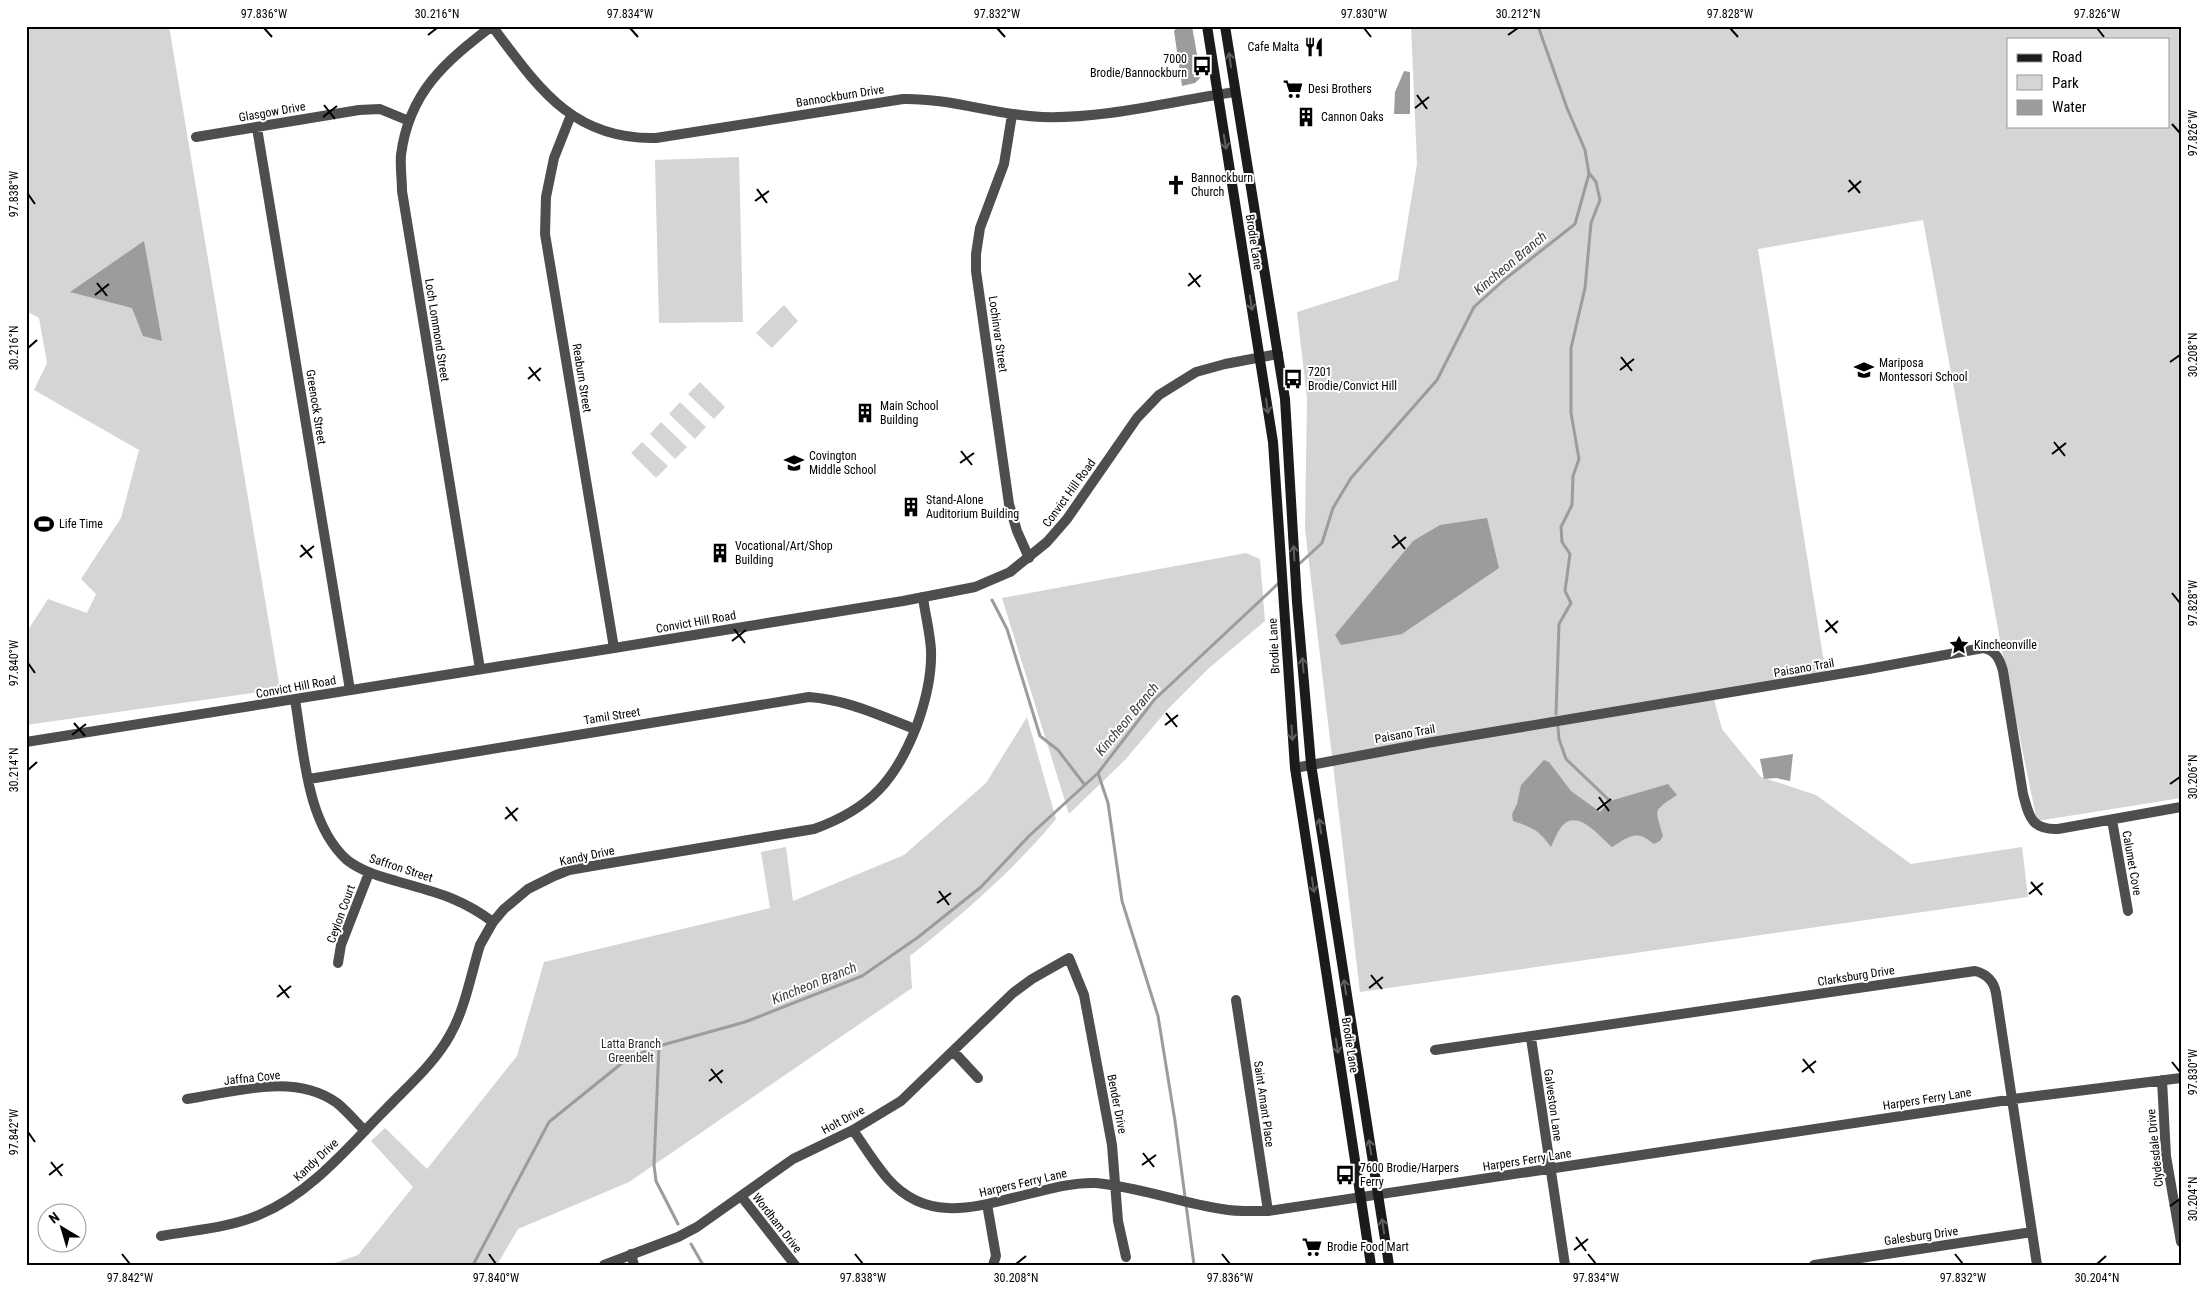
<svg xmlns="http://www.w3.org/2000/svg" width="2207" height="1291" font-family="'Roboto Condensed',sans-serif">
	<rect width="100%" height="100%" fill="#fff"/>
	<path fill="#d5d5d5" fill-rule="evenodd" d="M26 26H169L280 689 26 725V633L48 599 87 613 96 594 81 579 121 518 139 450 34 390 47 363 39 318 26 311Z
		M1411 26H2181V798L2037 821 2002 651 1923 220 1758 249 1825 669 1829 676 1713 696 1722 729 1761 777 1816 795 1911 864 2022 847 2028 897 1360 992 1305 529 1307 398 1297 312 1398 280 1417 164ZM2008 39H2168V126H2008Z
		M739 157 743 322 659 323 655 160Z
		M784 305 798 321 772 348 756 333Z
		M700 382 725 407 714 419 688 394Z
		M680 402 706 427 695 439 669 414Z
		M661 422 687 447 675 459 650 434Z
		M642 442 668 466 656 478 631 453Z
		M1246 553 1260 559 1265 621 1208 669 1168 709 1125 760 1069 814 1002 598Z
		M1027 717 1056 819C1010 874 965 912 910 956L912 988 629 1182 518 1229 497 1265H329L358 1255 413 1187 371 1141 385 1128 427 1169 517 1056 544 962 770 908 761 852 786 847 793 901 904 855 986 783Z"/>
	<path fill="#9c9c9c" d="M1178 26H1192L1201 77 1195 83 1182 86 1174 31Z
		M1404 71 1410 72V114H1394L1395 92Z
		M144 241 162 341 143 336 132 308 70 292Z
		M1487 518 1499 568 1402 634 1341 645 1335 635 1413 541 1440 525Z
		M1793 754 1790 781 1776 778 1764 779 1760 759Z
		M1544 760 1549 762 1571 791 1600 812 1610 801 1668 784 1677 795C1652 812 1655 808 1663 836L1660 841 1654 844C1636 829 1630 836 1612 847 1600 837 1578 808 1562 826 1557 832 1554 841 1551 847 1539 830 1532 827 1513 821L1512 814 1517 804 1521 785Z"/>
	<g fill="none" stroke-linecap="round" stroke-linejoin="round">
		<path stroke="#9c9c9c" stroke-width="3" d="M1298 565 1322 543 1333 508 1351 478 1437 380 1474 307 1504 280 1575 224 1589 174 1585 150 1567 108 1538 26
			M992 600 1007 629 1040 736 1058 750 1084 784
			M1556 714 1559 624 1571 603 1565 591 1570 554 1562 542 1561 527 1572 505 1573 476 1579 459 1571 413V348L1585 288 1591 223 1600 200 1596 182 1589 173
			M1558 727 1559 739 1566 759 1610 801
			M1098 773 1108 803 1122 901 1158 1016 1175 1121 1194 1265
			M659 1046 654 1165 656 1181 678 1224
			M691 1244 703 1265
			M473 1265 549 1122 627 1059 659 1046 745 1022 862 976 917 938 981 887 1029 836 1098 773 1154 700 1281 581"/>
		<path stroke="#4e4e4e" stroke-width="10" d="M571 115 554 158 546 197 545 234 614 648
			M1012 115 1004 164 980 228 976 254V271L1009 504 1017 531 1029 558
			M257 128 350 690
			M196 137 359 110 380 109 409 121
			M480 669 402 191C402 179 400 167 401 155 409 92 445 62 492 26 538 87 572 140 656 138L903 99C951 98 995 115 1042 117 1106 119 1172 101 1235 92
			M295 700C304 751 306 823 347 860 361 871 379 876 396 881 434 892 460 897 493 922
			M1295 768 1427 743 1863 670 1983 648C1996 650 2000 660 2003 671L2023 794C2029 816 2031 830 2058 829L2181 807
			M309 779 809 697C848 700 878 715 915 729
			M2112 820 2128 911
			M338 963 341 945 369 873
			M1236 1000 1268 1211
			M1531 1038 1565 1265
			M1435 1050 1975 971C1987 974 1994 982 1996 993L2037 1265
			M953 1051 978 1078
			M2162 1080 2166 1156 2181 1242
			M187 1099C234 1092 295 1072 337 1103 347 1111 356 1122 365 1131
			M853 1130C864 1146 875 1164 888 1179 930 1226 981 1205 1033 1193 1053 1188 1075 1182 1096 1183 1140 1187 1180 1203 1222 1209 1237 1212 1253 1211 1268 1211L2021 1098 2181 1078
			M741 1196 795 1265
			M987 1204 996 1256 993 1265
			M161 1236C194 1230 230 1228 261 1214 312 1192 347 1148 385 1110 408 1086 434 1064 450 1035 465 1009 471 974 480 945L493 922 504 909 528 889 554 876 569 870 598 865 814 829C870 809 896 780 917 725 926 700 932 676 931 650 930 632 925 614 923 597
			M631 1254 634 1265
			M604 1265 678 1237 697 1227 793 1159 853 1130 901 1101 1013 993 1032 979 1069 958 1084 995 1112 1145 1118 1221 1126 1257
			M1814 1265 2032 1232"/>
		<path stroke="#4e4e4e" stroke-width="10" d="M26 742 614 648 903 601 975 587 1010 572 1047 542 1067 519 1137 418 1159 395 1196 372 1225 364 1278 354"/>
		<path stroke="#1b1b1b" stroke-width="10" d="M1207 26 1273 442 1295 768 1371 1265
			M1225 26 1285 399 1297 602 1311 764 1389 1265"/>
	</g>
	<defs><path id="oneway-shaft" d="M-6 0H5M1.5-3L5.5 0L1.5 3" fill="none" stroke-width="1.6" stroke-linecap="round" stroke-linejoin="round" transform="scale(1.25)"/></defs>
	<g stroke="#5f5f5f">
		<use href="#oneway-shaft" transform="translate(1230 60) rotate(-98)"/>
		<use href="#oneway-shaft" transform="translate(1225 142) rotate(81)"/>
		<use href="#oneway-shaft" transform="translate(1251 303) rotate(81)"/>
		<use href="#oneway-shaft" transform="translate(1267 406) rotate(82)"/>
		<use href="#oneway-shaft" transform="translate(1294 553) rotate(-93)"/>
		<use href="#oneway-shaft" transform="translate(1303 665) rotate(-95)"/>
		<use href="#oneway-shaft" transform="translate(1292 733) rotate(86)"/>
		<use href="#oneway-shaft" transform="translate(1320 826) rotate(-99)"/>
		<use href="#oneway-shaft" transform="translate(1313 885) rotate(81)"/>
		<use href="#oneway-shaft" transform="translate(1345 987) rotate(-99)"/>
		<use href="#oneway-shaft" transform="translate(1337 1046) rotate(81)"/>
		<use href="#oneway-shaft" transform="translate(1370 1147) rotate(-99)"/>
		<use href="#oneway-shaft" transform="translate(1383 1226) rotate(-99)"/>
	</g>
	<path fill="none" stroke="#000" stroke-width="2" d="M264 28 272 37M630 28 638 37M997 28 1005 37M1364 28 1371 37M1730 28 1738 37M2097 28 2104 37M428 35 437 28M1508 35 1518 28M1417 95 1427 109M324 105 335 119M1415 108 1429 97M323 117 337 106M2172 124 2180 133M1849 180 1860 193M757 189 767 203M1848 192 1861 181M28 194 35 204M755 201 769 191M1189 273 1200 287M97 283 107 296M1188 286 1201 275M95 295 109 284M28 348 37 340M1621 357 1632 371M2170 362 2180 355M529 367 540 381M1620 370 1634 359M528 379 541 368M2054 442 2065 456M961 451 972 465M2052 454 2066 443M960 463 974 453M1394 535 1405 549M301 545 312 558M1392 548 1406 537M300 557 314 546M2172 593 2180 603M1826 620 1837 633M734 629 745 643M1825 632 1838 621M732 641 746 630M28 663 35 673M1166 713 1177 727M74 723 85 736M1165 725 1178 715M72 735 86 724M28 770 37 762M2170 784 2180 777M1599 797 1609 811M506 807 517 821M1597 810 1611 799M505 819 518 808M2031 882 2042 895M939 891 949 905M2029 894 2043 883M937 903 951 893M1371 975 1382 989M279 985 289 998M1369 988 1383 977M277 997 291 986M1803 1059 1814 1073M2172 1062 2180 1072M711 1069 722 1083M1802 1072 1816 1061M709 1081 723 1070M28 1132 35 1142M1143 1153 1154 1167M51 1162 62 1176M1142 1165 1156 1155M49 1175 63 1164M2170 1206 2180 1199M1576 1237 1586 1251M1574 1250 1588 1239M122 1254 130 1264M489 1254 496 1264M855 1254 863 1264M1222 1254 1230 1264M1588 1254 1596 1264M1955 1254 1963 1264M1016 1264 1026 1256M2097 1264 2106 1256"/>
	<defs>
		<symbol id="restaurant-bare" viewBox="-9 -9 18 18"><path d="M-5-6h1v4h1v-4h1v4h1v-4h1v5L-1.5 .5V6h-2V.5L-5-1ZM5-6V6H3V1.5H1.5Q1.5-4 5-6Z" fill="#000" stroke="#fff" stroke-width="2.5" paint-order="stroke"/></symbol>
		<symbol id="bus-bare" viewBox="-9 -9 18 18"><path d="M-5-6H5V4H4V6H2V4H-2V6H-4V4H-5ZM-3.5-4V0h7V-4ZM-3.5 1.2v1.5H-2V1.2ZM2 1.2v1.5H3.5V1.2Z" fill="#000" stroke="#fff" stroke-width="2.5" paint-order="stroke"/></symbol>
		<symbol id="supermarket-bare" viewBox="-9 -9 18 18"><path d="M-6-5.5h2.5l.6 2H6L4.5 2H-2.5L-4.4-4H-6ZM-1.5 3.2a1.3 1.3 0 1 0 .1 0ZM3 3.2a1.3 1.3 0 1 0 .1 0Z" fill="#000" stroke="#fff" stroke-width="2.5" paint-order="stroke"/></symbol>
		<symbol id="building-bare" viewBox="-9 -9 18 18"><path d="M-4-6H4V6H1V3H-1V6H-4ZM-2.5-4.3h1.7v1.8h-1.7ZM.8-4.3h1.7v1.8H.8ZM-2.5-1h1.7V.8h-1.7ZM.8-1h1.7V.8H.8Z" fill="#000" stroke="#fff" stroke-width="2.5" paint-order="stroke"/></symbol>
		<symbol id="church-bare" viewBox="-9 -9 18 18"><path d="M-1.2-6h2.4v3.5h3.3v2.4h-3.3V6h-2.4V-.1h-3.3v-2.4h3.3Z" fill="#000" stroke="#fff" stroke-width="2.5" paint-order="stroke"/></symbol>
		<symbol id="school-bare" viewBox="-9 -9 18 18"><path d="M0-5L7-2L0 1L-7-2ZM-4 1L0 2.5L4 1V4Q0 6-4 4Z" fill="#000" stroke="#fff" stroke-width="2.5" paint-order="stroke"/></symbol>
		<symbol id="stadium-bare" viewBox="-9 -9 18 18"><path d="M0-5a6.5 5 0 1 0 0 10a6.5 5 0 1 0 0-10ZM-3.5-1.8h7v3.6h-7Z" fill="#000" stroke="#fff" stroke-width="2.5" paint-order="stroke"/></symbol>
		<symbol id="sight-bare" viewBox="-9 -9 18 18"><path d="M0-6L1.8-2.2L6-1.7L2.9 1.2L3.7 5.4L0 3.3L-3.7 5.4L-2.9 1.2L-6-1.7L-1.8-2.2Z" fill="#000" stroke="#fff" stroke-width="2.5" paint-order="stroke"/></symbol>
	</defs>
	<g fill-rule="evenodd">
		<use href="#restaurant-bare" x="1300" y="33" width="28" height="28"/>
		<use href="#bus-bare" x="1188" y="52" width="28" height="28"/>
		<use href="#supermarket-bare" x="1279" y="75" width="28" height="28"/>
		<use href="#building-bare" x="1292" y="103" width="28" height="28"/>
		<use href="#church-bare" x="1162" y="171" width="28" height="28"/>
		<use href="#school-bare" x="1850" y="356" width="28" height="28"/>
		<use href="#bus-bare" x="1279" y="365" width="28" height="28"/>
		<use href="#building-bare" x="851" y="399" width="28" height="28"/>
		<use href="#school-bare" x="780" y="449" width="28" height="28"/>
		<use href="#building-bare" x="897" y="493" width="28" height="28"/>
		<use href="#stadium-bare" x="30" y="510" width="28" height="28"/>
		<use href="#building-bare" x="706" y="539" width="28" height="28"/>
		<use href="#sight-bare" x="1945" y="631" width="28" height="28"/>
		<use href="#bus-bare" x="1331" y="1161" width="28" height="28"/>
		<use href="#supermarket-bare" x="1298" y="1233" width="28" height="28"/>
	</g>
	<g text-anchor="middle" stroke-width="4" stroke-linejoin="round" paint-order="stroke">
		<g font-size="12" fill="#000" stroke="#fff" text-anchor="start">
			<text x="1299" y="51" text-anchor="end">Cafe Malta</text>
			<text x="1187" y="63" text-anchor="end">7000<tspan x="1187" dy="14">Brodie/Bannockburn</tspan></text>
			<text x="1308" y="93">Desi Brothers</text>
			<text x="1321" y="121">Cannon Oaks</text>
			<text x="1191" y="182">Bannockburn<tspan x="1191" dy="14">Church</tspan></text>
			<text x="1879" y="367">Mariposa<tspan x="1879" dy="14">Montessori School</tspan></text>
			<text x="1308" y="376">7201<tspan x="1308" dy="14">Brodie/Convict Hill</tspan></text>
			<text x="880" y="410">Main School<tspan x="880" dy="14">Building</tspan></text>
			<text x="809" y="460">Covington<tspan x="809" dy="14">Middle School</tspan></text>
			<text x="926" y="504">Stand-Alone<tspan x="926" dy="14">Auditorium Building</tspan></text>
			<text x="59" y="528">Life Time</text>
			<text x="735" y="550">Vocational/Art/Shop<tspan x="735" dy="14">Building</tspan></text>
			<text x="1974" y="649">Kincheonville</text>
			<text x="1360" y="1172">7600 Brodie/Harpers<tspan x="1360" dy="14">Ferry</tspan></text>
			<text x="1327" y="1251">Brodie Food Mart</text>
		</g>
		<g font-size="12" fill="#000" stroke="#fff">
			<text transform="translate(840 96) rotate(-9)" y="4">Bannockburn Drive</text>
			<text transform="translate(272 112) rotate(-10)" y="4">Glasgow Drive</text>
			<text transform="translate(1254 242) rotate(81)" y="4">Brodie Lane</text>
			<text transform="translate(437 330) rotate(81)" y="4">Loch Lommond Street</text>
			<text transform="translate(998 334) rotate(82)" y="4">Lochinvar Street</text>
			<text transform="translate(582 378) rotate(81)" y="4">Reaburn Street</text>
			<text transform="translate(316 407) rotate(81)" y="4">Greenock Street</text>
			<text transform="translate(1069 493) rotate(-54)" y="4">Convict Hill Road</text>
			<text transform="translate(696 622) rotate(-10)" y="4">Convict Hill Road</text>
			<text transform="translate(1274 646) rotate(-93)" y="4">Brodie Lane</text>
			<text transform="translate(1804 668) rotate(-10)" y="4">Paisano Trail</text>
			<text transform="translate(296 687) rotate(-10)" y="4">Convict Hill Road</text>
			<text transform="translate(612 716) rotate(-9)" y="4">Tamil Street</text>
			<text transform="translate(1405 734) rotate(-10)" y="4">Paisano Trail</text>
			<text transform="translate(587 856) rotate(-12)" y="4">Kandy Drive</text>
			<text transform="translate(2132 863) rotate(80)" y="4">Calumet Cove</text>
			<text transform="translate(401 868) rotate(18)" y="4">Saffron Street</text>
			<text transform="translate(341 914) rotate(-70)" y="4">Ceylon Court</text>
			<text transform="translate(1856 976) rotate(-9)" y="4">Clarksburg Drive</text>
			<text transform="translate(1350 1045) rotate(81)" y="4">Brodie Lane</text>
			<text transform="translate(252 1078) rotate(-6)" y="4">Jaffna Cove</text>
			<text transform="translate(1927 1099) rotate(-9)" y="4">Harpers Ferry Lane</text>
			<text transform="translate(1117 1104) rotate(79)" y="4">Bender Drive</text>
			<text transform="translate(1264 1104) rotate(82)" y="4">Saint Amant Place</text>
			<text transform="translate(1553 1105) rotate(82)" y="4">Galveston Lane</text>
			<text transform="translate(843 1120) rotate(-28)" y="4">Holt Drive</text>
			<text transform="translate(2155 1148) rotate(-96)" y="4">Clydesdale Drive</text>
			<text transform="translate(316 1160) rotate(-43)" y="4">Kandy Drive</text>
			<text transform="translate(1527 1160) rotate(-9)" y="4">Harpers Ferry Lane</text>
			<text transform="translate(1023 1183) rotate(-13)" y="4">Harpers Ferry Lane</text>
			<text transform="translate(777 1223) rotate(52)" y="4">Wordham Drive</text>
			<text transform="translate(1921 1236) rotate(-8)" y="4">Galesburg Drive</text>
		</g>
		<g font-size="12" fill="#2c2c2c" stroke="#fff">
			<text x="631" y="1048">Latta Branch<tspan x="631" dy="14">Greenbelt</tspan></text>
		</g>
		<g font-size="14" font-style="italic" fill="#3d3d3d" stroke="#fff">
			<text transform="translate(1510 263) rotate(-40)" y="5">Kincheon Branch</text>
			<text transform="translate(1127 719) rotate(-50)" y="5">Kincheon Branch</text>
			<text transform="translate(814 983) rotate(-22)" y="5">Kincheon Branch</text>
		</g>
	</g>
	<rect width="2207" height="1291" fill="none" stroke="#ffffff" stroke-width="55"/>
	<rect x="2007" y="38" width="162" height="90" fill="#ffffff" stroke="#999999"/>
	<rect x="2017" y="54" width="25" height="8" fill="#1b1b1b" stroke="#999999"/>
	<text x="2052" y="62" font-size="15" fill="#000000">Road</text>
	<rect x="2017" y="75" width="25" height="15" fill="#d5d5d5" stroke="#999999"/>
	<text x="2052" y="88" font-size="15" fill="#000000">Park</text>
	<rect x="2017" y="100" width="25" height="15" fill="#9c9c9c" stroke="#999999"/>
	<text x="2052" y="112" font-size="15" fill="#000000">Water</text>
	<g transform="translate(62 1228) rotate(322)"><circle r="24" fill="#ffffff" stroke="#999999"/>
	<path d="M0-4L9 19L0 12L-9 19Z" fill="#000000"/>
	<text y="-8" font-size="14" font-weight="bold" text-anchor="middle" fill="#000000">N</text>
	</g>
	<rect x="28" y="28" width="2152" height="1236" fill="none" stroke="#000" stroke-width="2"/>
	<g font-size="12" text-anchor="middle" fill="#000">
		<text x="264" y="18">97.836°W</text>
		<text x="437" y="18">30.216°N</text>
		<text x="630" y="18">97.834°W</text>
		<text x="997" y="18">97.832°W</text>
		<text x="1364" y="18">97.830°W</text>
		<text x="1518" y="18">30.212°N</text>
		<text x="1730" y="18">97.828°W</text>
		<text x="2097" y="18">97.826°W</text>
		<text transform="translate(2193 133) rotate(-90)" y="4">97.826°W</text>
		<text transform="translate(14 194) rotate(-90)" y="4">97.838°W</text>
		<text transform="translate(14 348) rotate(-90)" y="4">30.216°N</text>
		<text transform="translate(2193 355) rotate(-90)" y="4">30.208°N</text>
		<text transform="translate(2193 603) rotate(-90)" y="4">97.828°W</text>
		<text transform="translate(14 663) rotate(-90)" y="4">97.840°W</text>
		<text transform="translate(14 770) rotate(-90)" y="4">30.214°N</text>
		<text transform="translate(2193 777) rotate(-90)" y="4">30.206°N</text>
		<text transform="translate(2193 1072) rotate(-90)" y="4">97.830°W</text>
		<text transform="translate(14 1132) rotate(-90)" y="4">97.842°W</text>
		<text transform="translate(2193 1199) rotate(-90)" y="4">30.204°N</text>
		<text x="130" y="1282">97.842°W</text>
		<text x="496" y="1282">97.840°W</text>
		<text x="863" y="1282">97.838°W</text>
		<text x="1016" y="1282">30.208°N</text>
		<text x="1230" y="1282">97.836°W</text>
		<text x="1596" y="1282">97.834°W</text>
		<text x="1963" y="1282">97.832°W</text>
		<text x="2097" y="1282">30.204°N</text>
	</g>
</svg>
